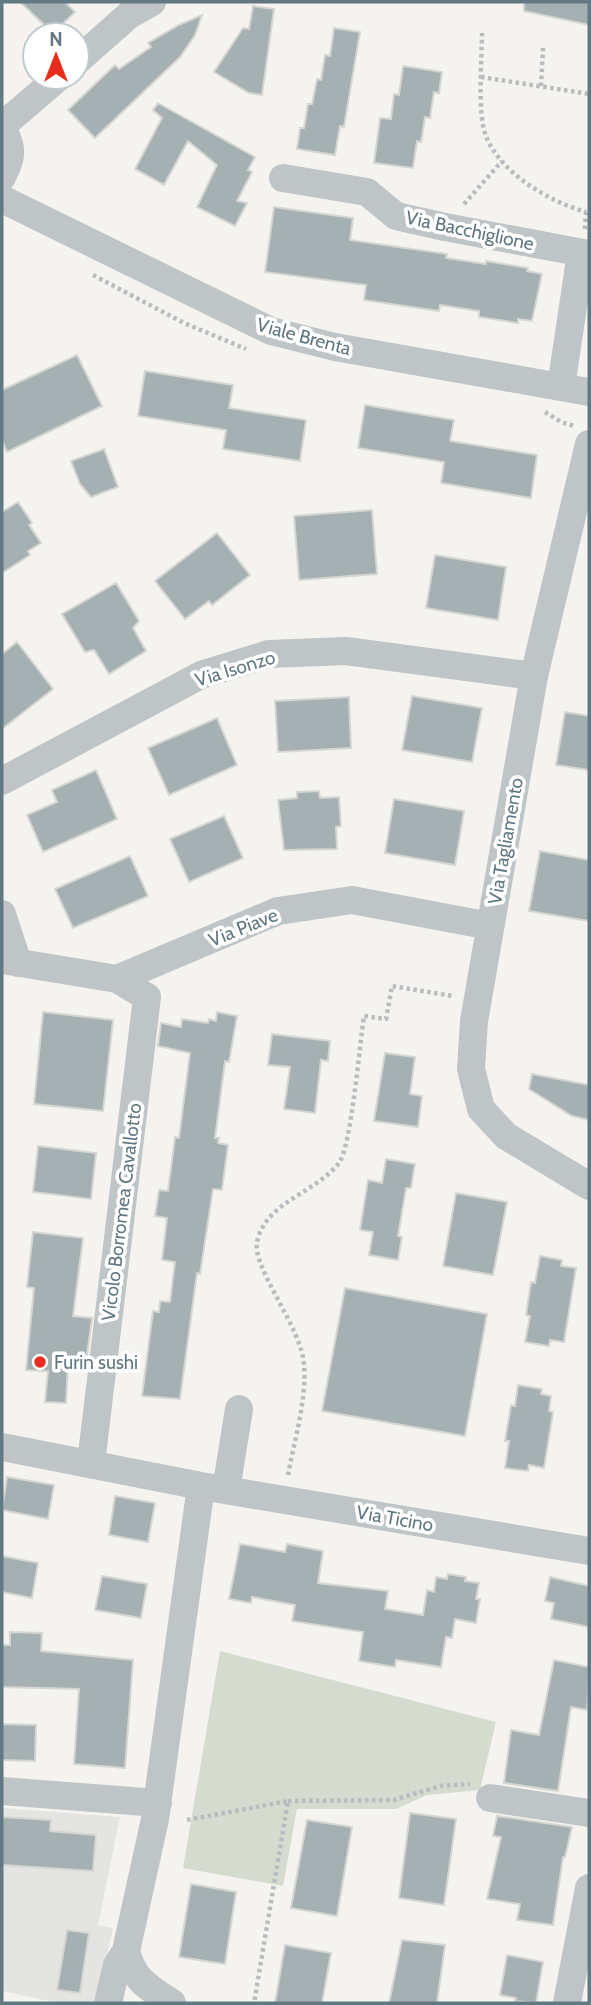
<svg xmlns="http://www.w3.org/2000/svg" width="591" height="2005" font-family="Cabin,sans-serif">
	<rect width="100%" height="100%" fill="#f4f3ef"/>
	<path fill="#e4e5e3" d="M2 1808 120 1817 98 1925 113 1928 97 2003H58L2 1991Z"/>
	<path fill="#d6dbd0" d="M220 1651 496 1722 480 1790 427 1795 396 1809H297L283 1886 183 1868Z"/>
	<path fill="#a5b0b3" stroke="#d5d5d2" stroke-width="2" d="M20 2H65L75 12 53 33Z
		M524 2H589V25L524 11Z
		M253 6 274 9 262 95 249 93 214 72 243 28 249 29Z
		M202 15 195 35 180 57 95 138 68 110 115 65 119 69 151 47 148 43 179 25Z
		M334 28 360 32 344 127 340 126 335 155 297 149 300 128H304L308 104H312L317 79 321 80 325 55 330 56Z
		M403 66 442 72 439 93 434 92 430 118 425 117 421 142 417 141 413 168 374 163 380 118 391 119 394 94 399 95Z
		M158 103 255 157 248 170 252 172 237 201 247 203 235 226 197 207 217 165 188 141 164 185 135 169 162 118 153 110Z
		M274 207 353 218 350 240 447 254 446 258 486 264V261L528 268 527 271 542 274 532 321 518 319V323L479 317V311L440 305 439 311 364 300 366 285 265 272Z
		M77 355 102 406 7 452 2 440V390Z
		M145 371 233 385 229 408 306 420 300 461 223 449 226 430 138 416Z
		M365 405 454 420 450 441 537 455 531 498 441 483 444 462 358 448Z
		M104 449 118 487 91 497 80 484 71 461Z
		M18 502 32 523 29 525 41 543 28 551 30 555 2 573V512Z
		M372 510 377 574 299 580 294 516Z
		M217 533 250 575 212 605 209 601 185 619 155 581Z
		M435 555 506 567 498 620 426 608Z
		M116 583 139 621 133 628 146 651 109 674 94 650 85 652 62 614Z
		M17 642 53 689 2 729V654Z
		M412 696 482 708 472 762 402 750Z
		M349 697 351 748 278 752 275 701Z
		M565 712 589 716V770L556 765Z
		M217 718 237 765 169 795 148 748Z
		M96 770 117 819 43 852 27 815 57 802 52 790Z
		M319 791 320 798 339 797 341 826 336 827 337 849 284 850 278 800 297 798V792Z
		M394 799 464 811 455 865 385 853Z
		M224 816 243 858 189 882 170 839Z
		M540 851 589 860V921L529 911Z
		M130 856 148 896 73 928 55 889Z
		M43 1012 113 1020 103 1111 34 1104Z
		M217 1012 237 1016 229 1062 225 1061 215 1138H219L218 1143 228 1145 222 1190 213 1189 200 1274 197 1273 180 1399 142 1396 153 1311 159 1312 160 1301 170 1302 175 1262 162 1260 167 1218 155 1216 159 1190 168 1191 175 1137 179 1138 190 1053 158 1046 161 1023 181 1027 182 1019 208 1023 209 1019 216 1021Z
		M272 1034 330 1041 328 1061 321 1060 315 1113 284 1109 290 1067 268 1065Z
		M385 1053 415 1057 410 1094 422 1096 418 1127 374 1121Z
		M532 1074 589 1085V1120L572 1116 529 1089Z
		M38 1146 96 1153 91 1199 33 1192Z
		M386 1159 415 1164 411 1188H406L398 1236 402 1237 398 1260 369 1255 373 1232 360 1230 368 1180 382 1183Z
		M456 1193 507 1202 493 1275 443 1266Z
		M33 1232 83 1238 73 1316 92 1318 86 1363 68 1362 66 1403 45 1402 48 1371 26 1370 34 1288 27 1287Z
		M540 1256 562 1260 561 1266 576 1268 564 1342 550 1340 549 1346 525 1342 530 1316 526 1315 531 1282 535 1283Z
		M345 1288 487 1314 465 1436 322 1411Z
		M518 1385 542 1389 541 1394 551 1396 549 1411 553 1412 544 1468 529 1465 528 1471 505 1468 509 1441H505L511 1405 515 1406Z
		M7 1477 54 1485 48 1519 2 1510Z
		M115 1496 155 1503 148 1542 109 1535Z
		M240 1544 285 1552 287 1544 323 1551 318 1583 388 1591 385 1609 423 1615 427 1590 434 1592 436 1577 447 1579 448 1574 466 1577 465 1581 479 1583 476 1599H480L476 1623 455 1619 452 1638 446 1637 441 1667 396 1660 395 1667 359 1661 363 1632 292 1621 295 1605 252 1597 251 1603 229 1599Z
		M2 1556 38 1563 32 1598 2 1592Z
		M102 1576 147 1584 141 1618 95 1610Z
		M550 1577 589 1586V1627L551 1619 554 1603 545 1601Z
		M10 1632 42 1633 41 1651 133 1660 125 1768 74 1764 79 1689 2 1687V1645H10Z
		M554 1660 589 1667 587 1710 571 1707 558 1791 504 1783 511 1730 539 1735Z
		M2 1724 36 1725 35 1761 2 1760Z
		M410 1813 456 1819 444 1905 399 1898Z
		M497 1816 572 1827 565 1857H563L553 1925 517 1920 520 1904 487 1899 501 1837 493 1836Z
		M2 1817 51 1820 50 1831 96 1835 93 1871 2 1865Z
		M307 1820 352 1827 337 1916 291 1908Z
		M191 1884 236 1892 225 1964 179 1957Z
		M67 1930 89 1933 80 1993 57 1990Z
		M402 1940 445 1945 437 2003H389Z
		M285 1945 331 1953 322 2003H275Z
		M507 1955 543 1962 536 2003 515 2001 516 1998 500 1995Z"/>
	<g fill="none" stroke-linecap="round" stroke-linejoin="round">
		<path stroke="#b9bcbe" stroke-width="4.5" stroke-dasharray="3.5 3.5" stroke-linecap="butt" d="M482 33C482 59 477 114 486 136 500 173 550 202 586 212
			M481 77 589 94
			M541 86 543 48
			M464 204 502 161
			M585 229 586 212 589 211
			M93 275 184 323 246 349
			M545 412 561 422 574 426
			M288 1475C294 1442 307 1399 304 1365 302 1328 252 1268 257 1242 265 1202 316 1193 339 1163 351 1147 360 1042 364 1016L386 1019 392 986 453 996
			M288 1801 394 1800 440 1786 470 1784
			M187 1820 288 1801 254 2003"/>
		<path stroke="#bfc4c6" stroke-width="28" d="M77 61 129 15 152 2
			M2 126 59 77
			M2 127C13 148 13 156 2 177
			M283 178 367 192 396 216 445 227 589 254
			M2 199 271 331 335 347 589 392
			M561 387 581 253
			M589 444 534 676 474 1021 471 1069 481 1109 506 1136 589 1186
			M2 781 201 675 269 654 346 651 534 676
			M2 914 18 963
			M2 960 117 979 278 911 352 900 490 926
			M2 1447 201 1486 589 1551
			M91 1463 147 997 117 979
			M226 1490 239 1409
			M2 1791 158 1803
			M490 1798 589 1813
			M126 1951C134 1981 148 1987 172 2003
			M108 2003 117 1965 126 1951 155 1819 201 1486
			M567 2003 589 1888"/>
	</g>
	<circle fill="#e92c1b" stroke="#fff" stroke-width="2.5" cx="40" cy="1362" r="7"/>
	<g text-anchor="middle" stroke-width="7" stroke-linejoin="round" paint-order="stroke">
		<g font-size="19" fill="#627882" stroke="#fff">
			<text transform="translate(470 230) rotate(12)" y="7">Via Bacchiglione</text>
			<text transform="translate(304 336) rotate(15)" y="7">Viale Brenta</text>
			<text transform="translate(235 668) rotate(-17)" y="7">Via Isonzo</text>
			<text transform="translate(505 841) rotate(-80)" y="7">Via Tagliamento</text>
			<text transform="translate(243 927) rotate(-22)" y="7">Via Piave</text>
			<text transform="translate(121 1212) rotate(-83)" y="7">Vicolo Borromea Cavallotto</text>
			<text transform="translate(395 1518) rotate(10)" y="7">Via Ticino</text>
		</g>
		<g font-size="19" fill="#627882" stroke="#fff" text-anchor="start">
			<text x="54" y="1369">Furin sushi</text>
		</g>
	</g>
	<rect width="591" height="2005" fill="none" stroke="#627882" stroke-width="7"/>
	<g transform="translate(56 56)"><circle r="33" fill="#ffffff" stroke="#c0c9cd" stroke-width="2"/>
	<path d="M0-5L12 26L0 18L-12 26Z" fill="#e92c1b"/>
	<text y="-10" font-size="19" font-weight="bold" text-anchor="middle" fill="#627882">N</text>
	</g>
</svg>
